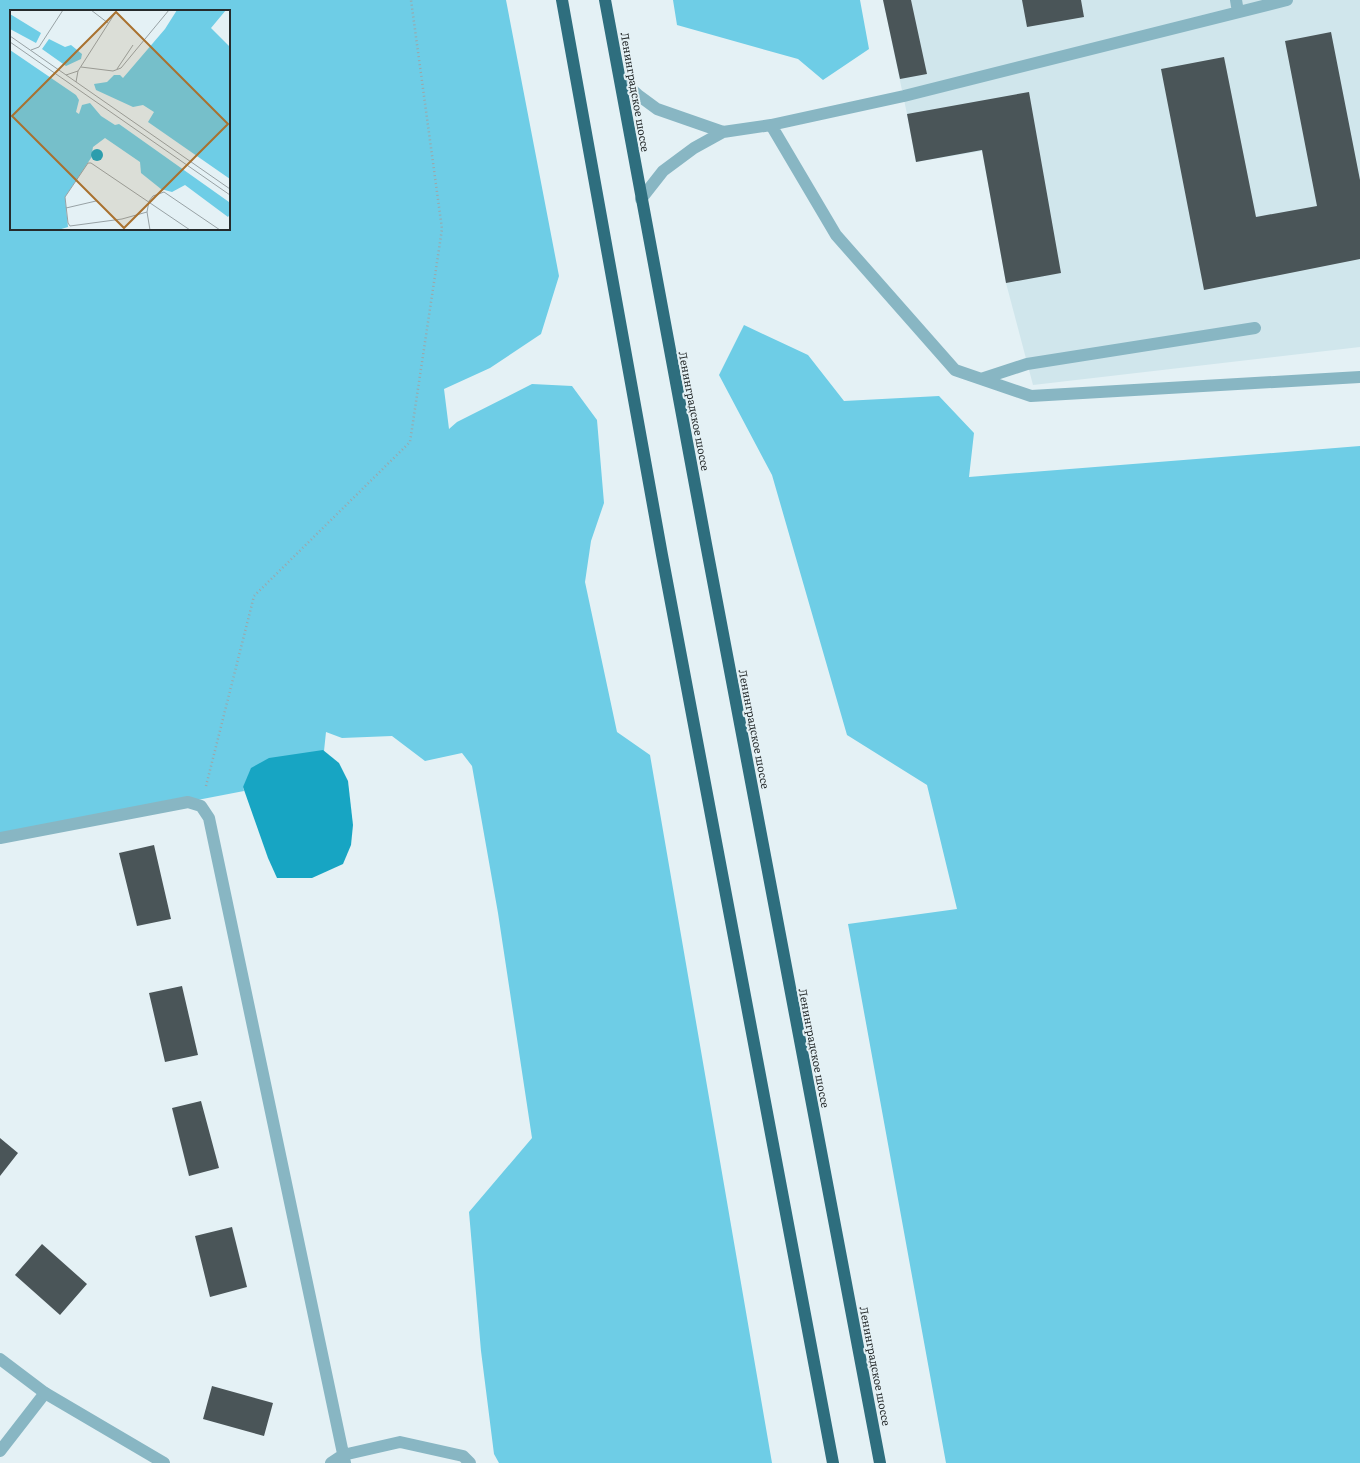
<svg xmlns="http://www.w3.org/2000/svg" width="1360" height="1463" font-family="Literata,serif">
	<rect width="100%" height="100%" fill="#e4f1f5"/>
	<path fill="#d0e6ec" d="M883 0H1360V347L1033 385 1006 283 982 151 916 162 907 114Z"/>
	<path fill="#6ecde6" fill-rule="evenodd" d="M0 0H506L559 276 541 334 490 368 444 389 449 429 457 422 532 384 572 386 597 420 604 503 591 541 585 582 617 732 650 755 772 1463H499L494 1454 481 1351 469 1212 532 1138 498 913 472 766 462 753 425 761 392 736 342 738 326 732 324 751 243 787 244 791 0 838ZM11 11H229V229H11Z
		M673 0H860L869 49 823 80 798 59 677 25Z
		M744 325 808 355 844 401 939 396 974 433 969 477 1360 446V1463H946L848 924 957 909 927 785 847 735 772 475 719 375Z"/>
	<path fill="#17a5c3" d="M323 750 339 763 348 781 353 825 351 845 343 864 312 878H277L268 858 243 787 251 768 269 758Z"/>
	<path fill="#4a5558" d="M883 0H911L927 74 900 79Z
		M1022 0H1081L1084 17 1027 27Z
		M1331 32 1360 180V259L1204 290 1161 69 1224 57 1256 217 1317 206 1285 41Z
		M1029 92 1061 273 1006 283 982 150 916 162 907 114Z
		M154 845 171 919 137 926 119 853Z
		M182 986 198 1055 165 1062 149 993Z
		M201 1101 219 1168 189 1176 172 1108Z
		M0 1138 18 1153 0 1176Z
		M232 1227 247 1287 210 1297 195 1236Z
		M42 1244 87 1284 60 1315 15 1275Z
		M212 1386 273 1403 264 1436 203 1419Z"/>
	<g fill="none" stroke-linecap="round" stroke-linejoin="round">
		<path stroke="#9ca6a9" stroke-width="2.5" stroke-dasharray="1 3" stroke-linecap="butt" d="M206 786 254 596 410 442 442 229 411 0"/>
		<path stroke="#88b6c3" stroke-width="12" d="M1236 0 1238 12
			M621 80 638 95 657 109 723 132
			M771 125 836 235 955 370 1031 396 1360 377
			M641 199 663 171 694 148 723 132 771 125 904 96 1287 0
			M981 379 1027 364 1255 328
			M0 1451 45 1393"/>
		<path stroke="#88b6c3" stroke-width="12" d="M0 838 188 802 201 806 209 818 345 1463
			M0 1359 45 1393 164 1463
			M331 1463 343 1455 400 1442 463 1456 470 1463"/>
		<path stroke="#2e6e7e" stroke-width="12" d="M562 0 662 555 833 1463
			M605 0 706 544 880 1463"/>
	</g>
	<g text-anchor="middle" stroke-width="4" stroke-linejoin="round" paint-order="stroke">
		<g font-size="11" fill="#262b2c" stroke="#e4f1f5">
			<text transform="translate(635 92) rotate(80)" y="4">Ленинградское шоссе</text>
			<text transform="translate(694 411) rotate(79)" y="4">Ленинградское шоссе</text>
			<text transform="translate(754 729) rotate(79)" y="4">Ленинградское шоссе</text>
			<text transform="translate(814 1048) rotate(79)" y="4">Ленинградское шоссе</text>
			<text transform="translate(875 1366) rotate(79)" y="4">Ленинградское шоссе</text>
		</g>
	</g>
	<g transform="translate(10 10)">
		<rect width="220" height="220" fill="#e4f1f5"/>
		<path d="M167 0H216L201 18 220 37V169L138 112 144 102 133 95 123 97 86 80 84 74 97 72 104 65H110L113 68 155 19ZM0 4 31 23 26 33 0 19ZM39 29 55 37 61 35 72 44 71 49 56 56 32 39ZM0 40 66 85 69 90 66 102 69 104 72 95 80 93 91 106 105 115 109 114 219 192 220 204 218 207 175 175 162 182 151 179 131 163 130 152 95 128 83 137 81 148 55 187 58 217 48 220H0Z" fill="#6ecde6"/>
		<path d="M81 145a6 6 0 1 1 12 0a6 6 0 1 1-12 0Z" fill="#17a5c3"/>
		<path fill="none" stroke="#98a2a5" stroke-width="1" d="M81 0 98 13M0 26 220 179M0 32 220 185M21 40 29 37 53 0M71 57 103 61 111 58 159 0M107 59 123 35M56 65 68 61M66 72 68 61 107 0M56 198 86 191M137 202 112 209 60 216 58 213 55 187 78 153H81L180 220M140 220 137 202 139 191 143 186 154 182 210 220"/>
		<path fill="#a9712f" fill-opacity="0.15" stroke="#a9712f" stroke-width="2" d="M106 2 218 114 114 218 2 106Z"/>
		<rect width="220" height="220" fill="none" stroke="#262b2c" stroke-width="2"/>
	</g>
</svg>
